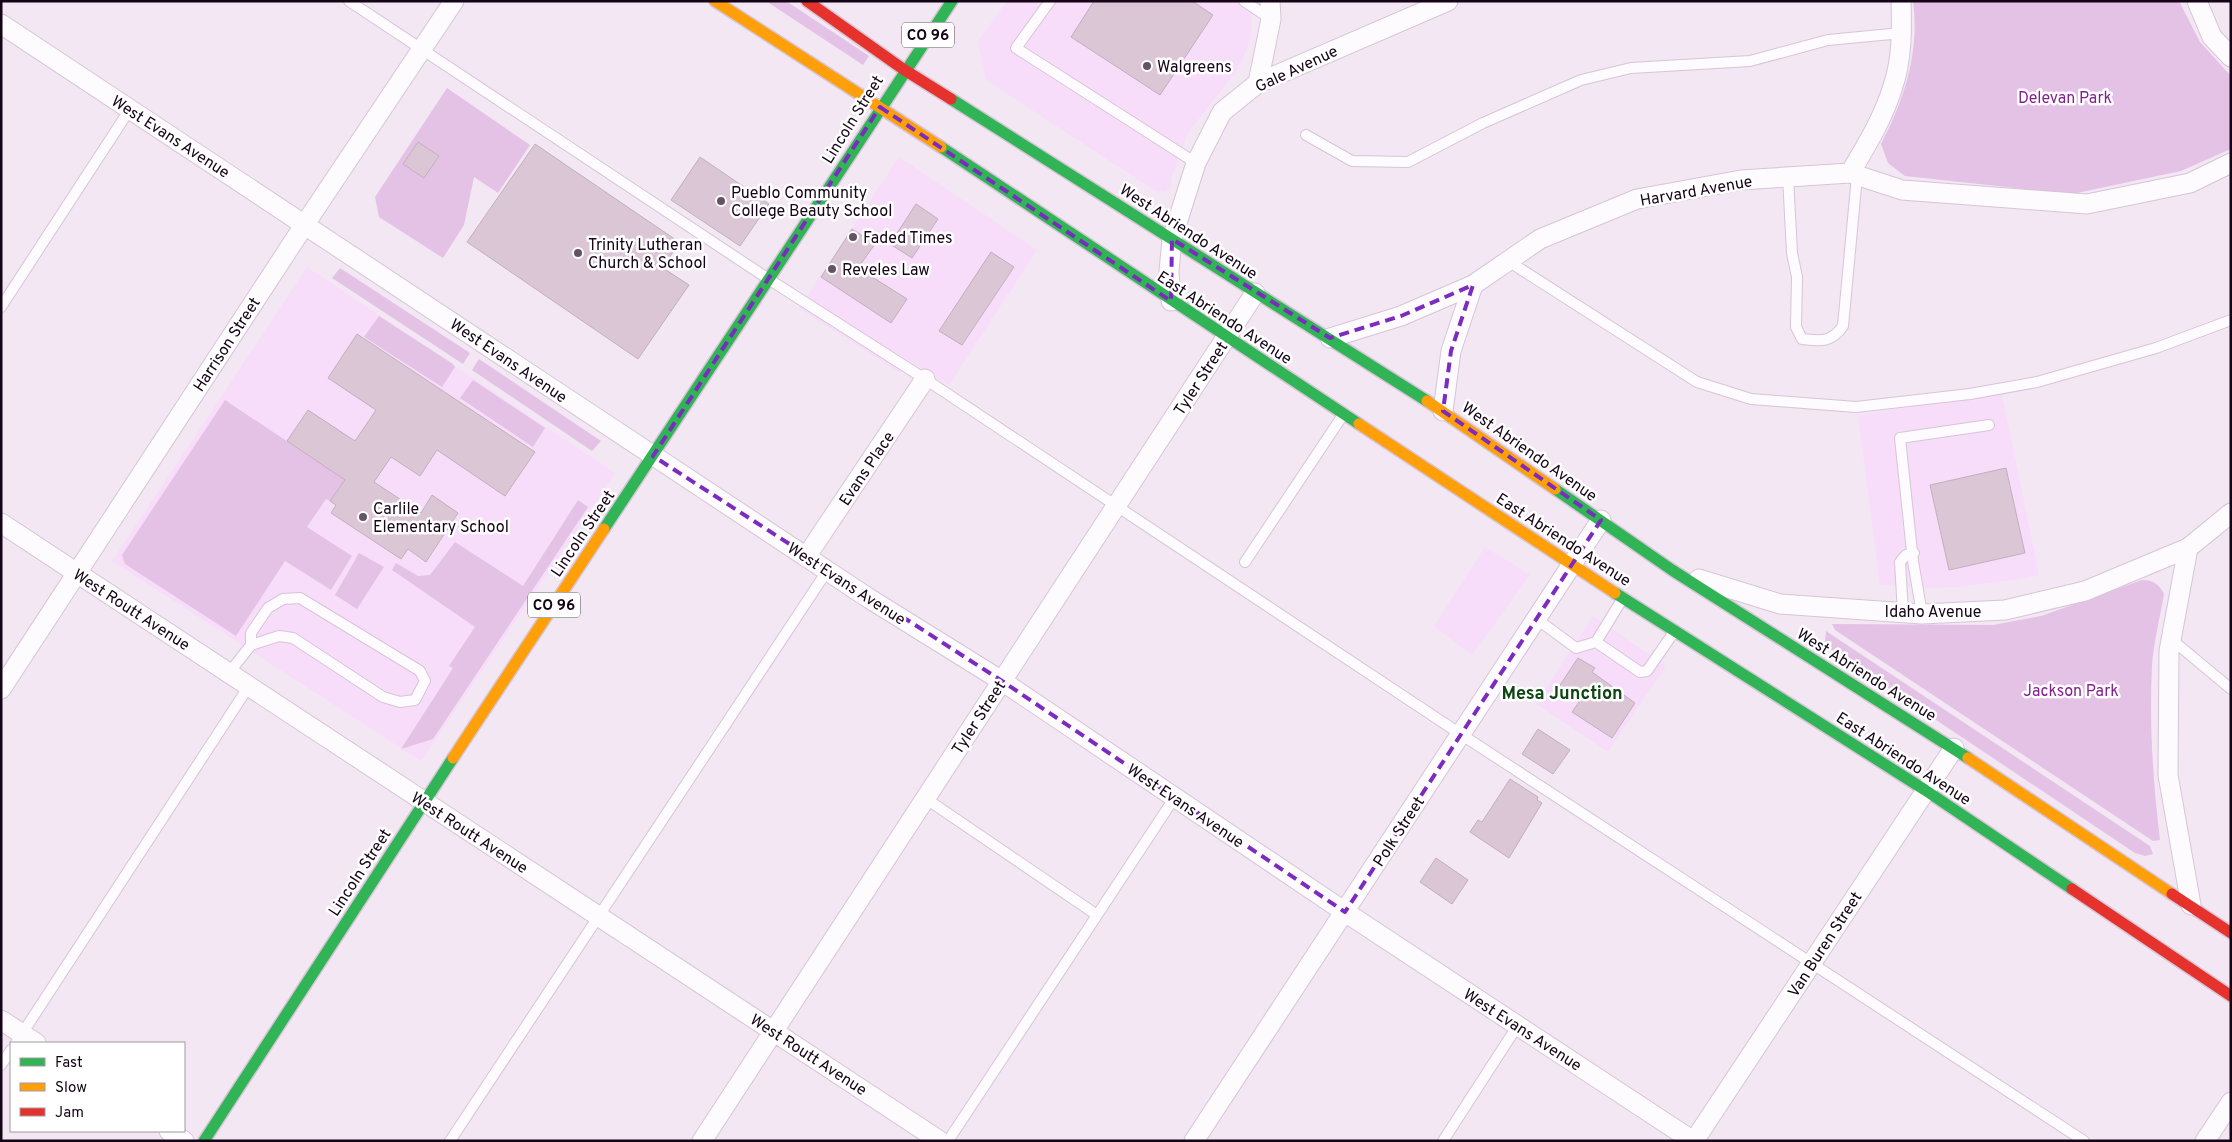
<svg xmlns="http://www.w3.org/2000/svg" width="2232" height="1142" font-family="Overpass,sans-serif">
	<rect width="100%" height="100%" fill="#f3e7f4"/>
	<path fill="#f7ddf9" d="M1007 1H1252L1251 37 1245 54 1234 74 1188 133 1172 176 1171 187 1166 192 1154 190 986 80 978 41Z
		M899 157 1037 250 949 385 908 360 900 373 799 308Z
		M307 267 615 473 421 761 112 561Z
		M2002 394 2039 575 2014 580 1959 587 1931 588 1880 585 1858 415Z
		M1485 547 1530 575 1472 655 1434 626Z
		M1593 616 1666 666 1608 752 1536 704Z"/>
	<path fill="#e3c2e6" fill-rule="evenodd" d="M766 1H786L869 56 863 65Z
		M1913 1H2179L2200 42 2231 76V149L2181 171 2072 194 1905 176 1888 163 1881 144C1904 100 1920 52 1913 1Z
		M447 88 530 145 498 193 474 177 464 225 443 258 379 217 375 197ZM418 142 439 156 403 164Z
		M340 268 470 353 463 364 332 278Z
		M379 316 453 364 455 367 442 387 364 337Z
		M479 359 601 441 592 451 472 370Z
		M473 380 545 428 533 447 460 398Z
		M225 400 345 480 330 501 326 499 307 527 352 556 331 590 285 561 236 636 125 564 122 555Z
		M578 500 588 507 433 739 401 749 453 668 449 666 475 627 392 570 396 563 418 576 430 575 455 542 523 586Z
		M359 553 384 567 357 609 335 595Z
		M2142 580C2153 580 2159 584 2164 594 2160 617 2154 641 2152 665 2149 724 2153 782 2160 840L2153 841 1835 630 1832 624 1993 625 2041 616Z
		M1826 631 2150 846 2153 854 2145 856 2135 853 1830 649 1825 641Z"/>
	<path fill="#dac6d4" stroke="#c2afbd" d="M1094 1H1192L1213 15 1160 95 1071 37Z
		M418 142 439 156 424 178 403 164Z
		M535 144 679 242 663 268 689 285 638 359 467 242Z
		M700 157 769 204 740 246 671 200Z
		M916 204 938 219 912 258 890 244Z
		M852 229 875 244 858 268 907 299 891 323 821 277Z
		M991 252 1014 267 962 345 939 331Z
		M357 334 535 452 505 496 437 450 420 476 391 457 374 482 421 513 432 495 458 513 426 562 408 549 401 559 331 513 336 505 330 501 345 480 287 441 308 410 355 441 376 410 328 378Z
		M2006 468 2025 553 1949 570 1930 485Z
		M1578 658 1595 668 1592 672 1635 703 1612 738 1572 712 1579 702 1558 688Z
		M1538 729 1570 750 1553 774 1522 754Z
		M1510 779 1538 797 1537 800 1542 803 1509 858 1470 832 1478 820 1482 822Z
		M1436 858 1468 880 1452 904 1420 882Z"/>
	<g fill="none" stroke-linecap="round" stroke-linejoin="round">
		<defs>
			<path id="lane" d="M349 1 770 280 925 379 1462 735 2084 1141
				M1050 1 1016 48 1196 163
				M1244 1 1271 19
				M1306 135 1352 161 1408 162 1483 123 1581 80 1631 68 1750 61 1828 40 1902 33
				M1788 177 1792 253 1797 277 1796 327 1802 339C1821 341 1831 343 1843 326L1857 176
				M1508 261 1697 382 1751 399 1856 407 1970 394 2037 382 2156 348 2231 320
				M1 307 130 109
				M1245 562 1343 415
				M1903 613 1900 562 1906 555 1914 553
				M1922 614 1913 561 1900 438 1989 425
				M1538 620 1576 648 1596 642 1640 672 1647 671 1674 632
				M2171 639 2231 689
				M1596 642 1623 598
				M229 673 251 645V633L268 608 283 599 300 598 420 671 425 681 415 700 400 702 383 697 293 638 279 636 251 645
				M925 798 1097 915
				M16 1043 249 686
				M1 1065 11 1050
				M450 1141 827 571
				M948 1141 1175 797
				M1443 1141 1518 1025"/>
			<path id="street" d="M2197 1 2212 37 2231 57
				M1 24 870 599 1002 681 1345 912 1693 1141
				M1258 83 1271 19 1270 1
				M1850 173C1866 146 1884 117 1893 86 1902 60 1902 29 1901 1
				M1171 301 1169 271 1172 239 1196 163 1222 112 1258 83 1448 1
				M1330 338 1401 316 1473 285 1540 239 1637 199 1741 180 1850 173 1902 190 2087 204 2190 183 2231 163
				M1443 411 1451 351 1473 285
				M1 523 940 1141
				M2188 548 2169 651 2168 775 2191 905
				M806 557 925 379
				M1699 579 1780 604 1922 614 2005 610 2085 591 2188 548 2231 513
				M1 689 305 224 454 1
				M1 1020 36 1043
				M169 1131 184 1141
				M702 1141 1255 293
				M1194 1141 1601 520
				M1694 1141 1954 748
				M2205 1141 2231 1102"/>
			<path id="fast" d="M951 99 1427 401
				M941 147 1359 424
				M1555 489 1672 570 1968 758
				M604 529 952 1
				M1615 593 1925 790 2072 889
				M204 1141 453 758"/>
			<path id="slow" d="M715 1 941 147
				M1427 401 1555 489
				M1359 424 1615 593
				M453 758 604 529
				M1968 758 2172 894"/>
			<path id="jam" d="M807 1 903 69 951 99
				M2072 889 2231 996
				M2172 894 2231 933"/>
		</defs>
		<use href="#lane" stroke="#d6c5d7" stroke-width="12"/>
		<use href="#street" stroke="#d6c5d7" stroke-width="21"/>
		<use href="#fast" stroke="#d6c5d7" stroke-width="14"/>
		<use href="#slow" stroke="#d6c5d7" stroke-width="14"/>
		<use href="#jam" stroke="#d6c5d7" stroke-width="14"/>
		<use href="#lane" stroke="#fdfbfd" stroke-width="10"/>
		<use href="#street" stroke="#fdfbfd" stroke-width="19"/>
		<use href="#fast" stroke="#30b455" stroke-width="11"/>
		<use href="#slow" stroke="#ff9f0a" stroke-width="11"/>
		<use href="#jam" stroke="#e5322d" stroke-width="11"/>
	</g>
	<path fill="none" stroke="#7b2cbf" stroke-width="4" stroke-dasharray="10 6" stroke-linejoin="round" d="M880 107 1171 301 1172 239 1330 338 1401 316 1473 285 1451 351 1443 411 1601 520 1345 912 1002 681 653 456Z"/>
	<g fill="#635364" stroke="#fff" stroke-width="2">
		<circle cx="1147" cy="66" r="5"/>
		<circle cx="721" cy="201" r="5"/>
		<circle cx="853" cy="237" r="5"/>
		<circle cx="578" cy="253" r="5"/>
		<circle cx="832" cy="269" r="5"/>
		<circle cx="363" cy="517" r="5"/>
	</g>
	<g text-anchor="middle" stroke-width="5" stroke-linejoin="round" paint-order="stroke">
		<g fill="#fff" stroke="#5b4f5d" stroke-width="1">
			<rect x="902" y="22.5" width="52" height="25" rx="4"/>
			<rect x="528" y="592.5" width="52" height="25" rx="4"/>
		</g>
		<g font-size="15" font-weight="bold" fill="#150317">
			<text x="928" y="40">CO 96</text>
			<text x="554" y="610">CO 96</text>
		</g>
		<g font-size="16" fill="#150317" stroke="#fff" text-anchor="start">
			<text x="1157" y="72">Walgreens</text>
			<text x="731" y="198">Pueblo Community<tspan x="731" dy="18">College Beauty School</tspan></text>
			<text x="863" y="243">Faded Times</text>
			<text x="588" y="250">Trinity Lutheran<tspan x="588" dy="18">Church &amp; School</tspan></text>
			<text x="842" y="275">Reveles Law</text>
			<text x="373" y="514">Carlile<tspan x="373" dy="18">Elementary School</tspan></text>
		</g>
		<g font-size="16" fill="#150317" stroke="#fff">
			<text transform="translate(1296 68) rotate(-25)" y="6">Gale Avenue</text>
			<text transform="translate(852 119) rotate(-58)" y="6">Lincoln Street</text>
			<text transform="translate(171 136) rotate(33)" y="6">West Evans Avenue</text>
			<text transform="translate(1696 190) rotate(-10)" y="6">Harvard Avenue</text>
			<text transform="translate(1189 231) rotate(33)" y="6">West Abriendo Avenue</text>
			<text transform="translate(1225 317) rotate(33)" y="6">East Abriendo Avenue</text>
			<text transform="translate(226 344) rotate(-57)" y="6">Harrison Street</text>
			<text transform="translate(509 360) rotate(34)" y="6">West Evans Avenue</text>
			<text transform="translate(1200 378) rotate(-57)" y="6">Tyler Street</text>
			<text transform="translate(1530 451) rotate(35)" y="6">West Abriendo Avenue</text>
			<text transform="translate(866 468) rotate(-56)" y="6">Evans Place</text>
			<text transform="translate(582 533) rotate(-56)" y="6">Lincoln Street</text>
			<text transform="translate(1564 539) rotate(33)" y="6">East Abriendo Avenue</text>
			<text transform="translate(847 583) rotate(33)" y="6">West Evans Avenue</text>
			<text transform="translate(132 609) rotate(33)" y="6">West Routt Avenue</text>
			<text x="1933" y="617">Idaho Avenue</text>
			<text transform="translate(1867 674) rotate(32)" y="6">West Abriendo Avenue</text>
			<text transform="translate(978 717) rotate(-57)" y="6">Tyler Street</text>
			<text transform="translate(1904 758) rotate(33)" y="6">East Abriendo Avenue</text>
			<text transform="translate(1186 805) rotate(34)" y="6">West Evans Avenue</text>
			<text transform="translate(1398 831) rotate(-57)" y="6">Polk Street</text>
			<text transform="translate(470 832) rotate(33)" y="6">West Routt Avenue</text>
			<text transform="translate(359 872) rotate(-57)" y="6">Lincoln Street</text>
			<text transform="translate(1824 944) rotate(-57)" y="6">Van Buren Street</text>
			<text transform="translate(1523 1029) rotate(33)" y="6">West Evans Avenue</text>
			<text transform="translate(809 1054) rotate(33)" y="6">West Routt Avenue</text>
		</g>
		<g font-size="16" fill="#841f8f" stroke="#fff">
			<text x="2065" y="103">Delevan Park</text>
			<text x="2071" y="696">Jackson Park</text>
		</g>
		<g font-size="18" font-weight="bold" fill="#0e4612" stroke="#fff">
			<text x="1562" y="699">Mesa Junction</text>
		</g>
	</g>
	<rect width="2232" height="1142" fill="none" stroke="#150317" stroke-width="5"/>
	<rect x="10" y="1042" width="175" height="90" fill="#ffffff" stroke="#a19aa2"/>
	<rect x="20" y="1058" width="25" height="8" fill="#30b455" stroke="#a19aa2"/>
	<text x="55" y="1067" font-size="15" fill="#150317">Fast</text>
	<rect x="20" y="1083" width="25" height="8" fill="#ff9f0a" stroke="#a19aa2"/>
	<text x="55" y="1092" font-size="15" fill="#150317">Slow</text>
	<rect x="20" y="1108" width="25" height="8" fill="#e5322d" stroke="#a19aa2"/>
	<text x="55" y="1117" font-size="15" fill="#150317">Jam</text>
</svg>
